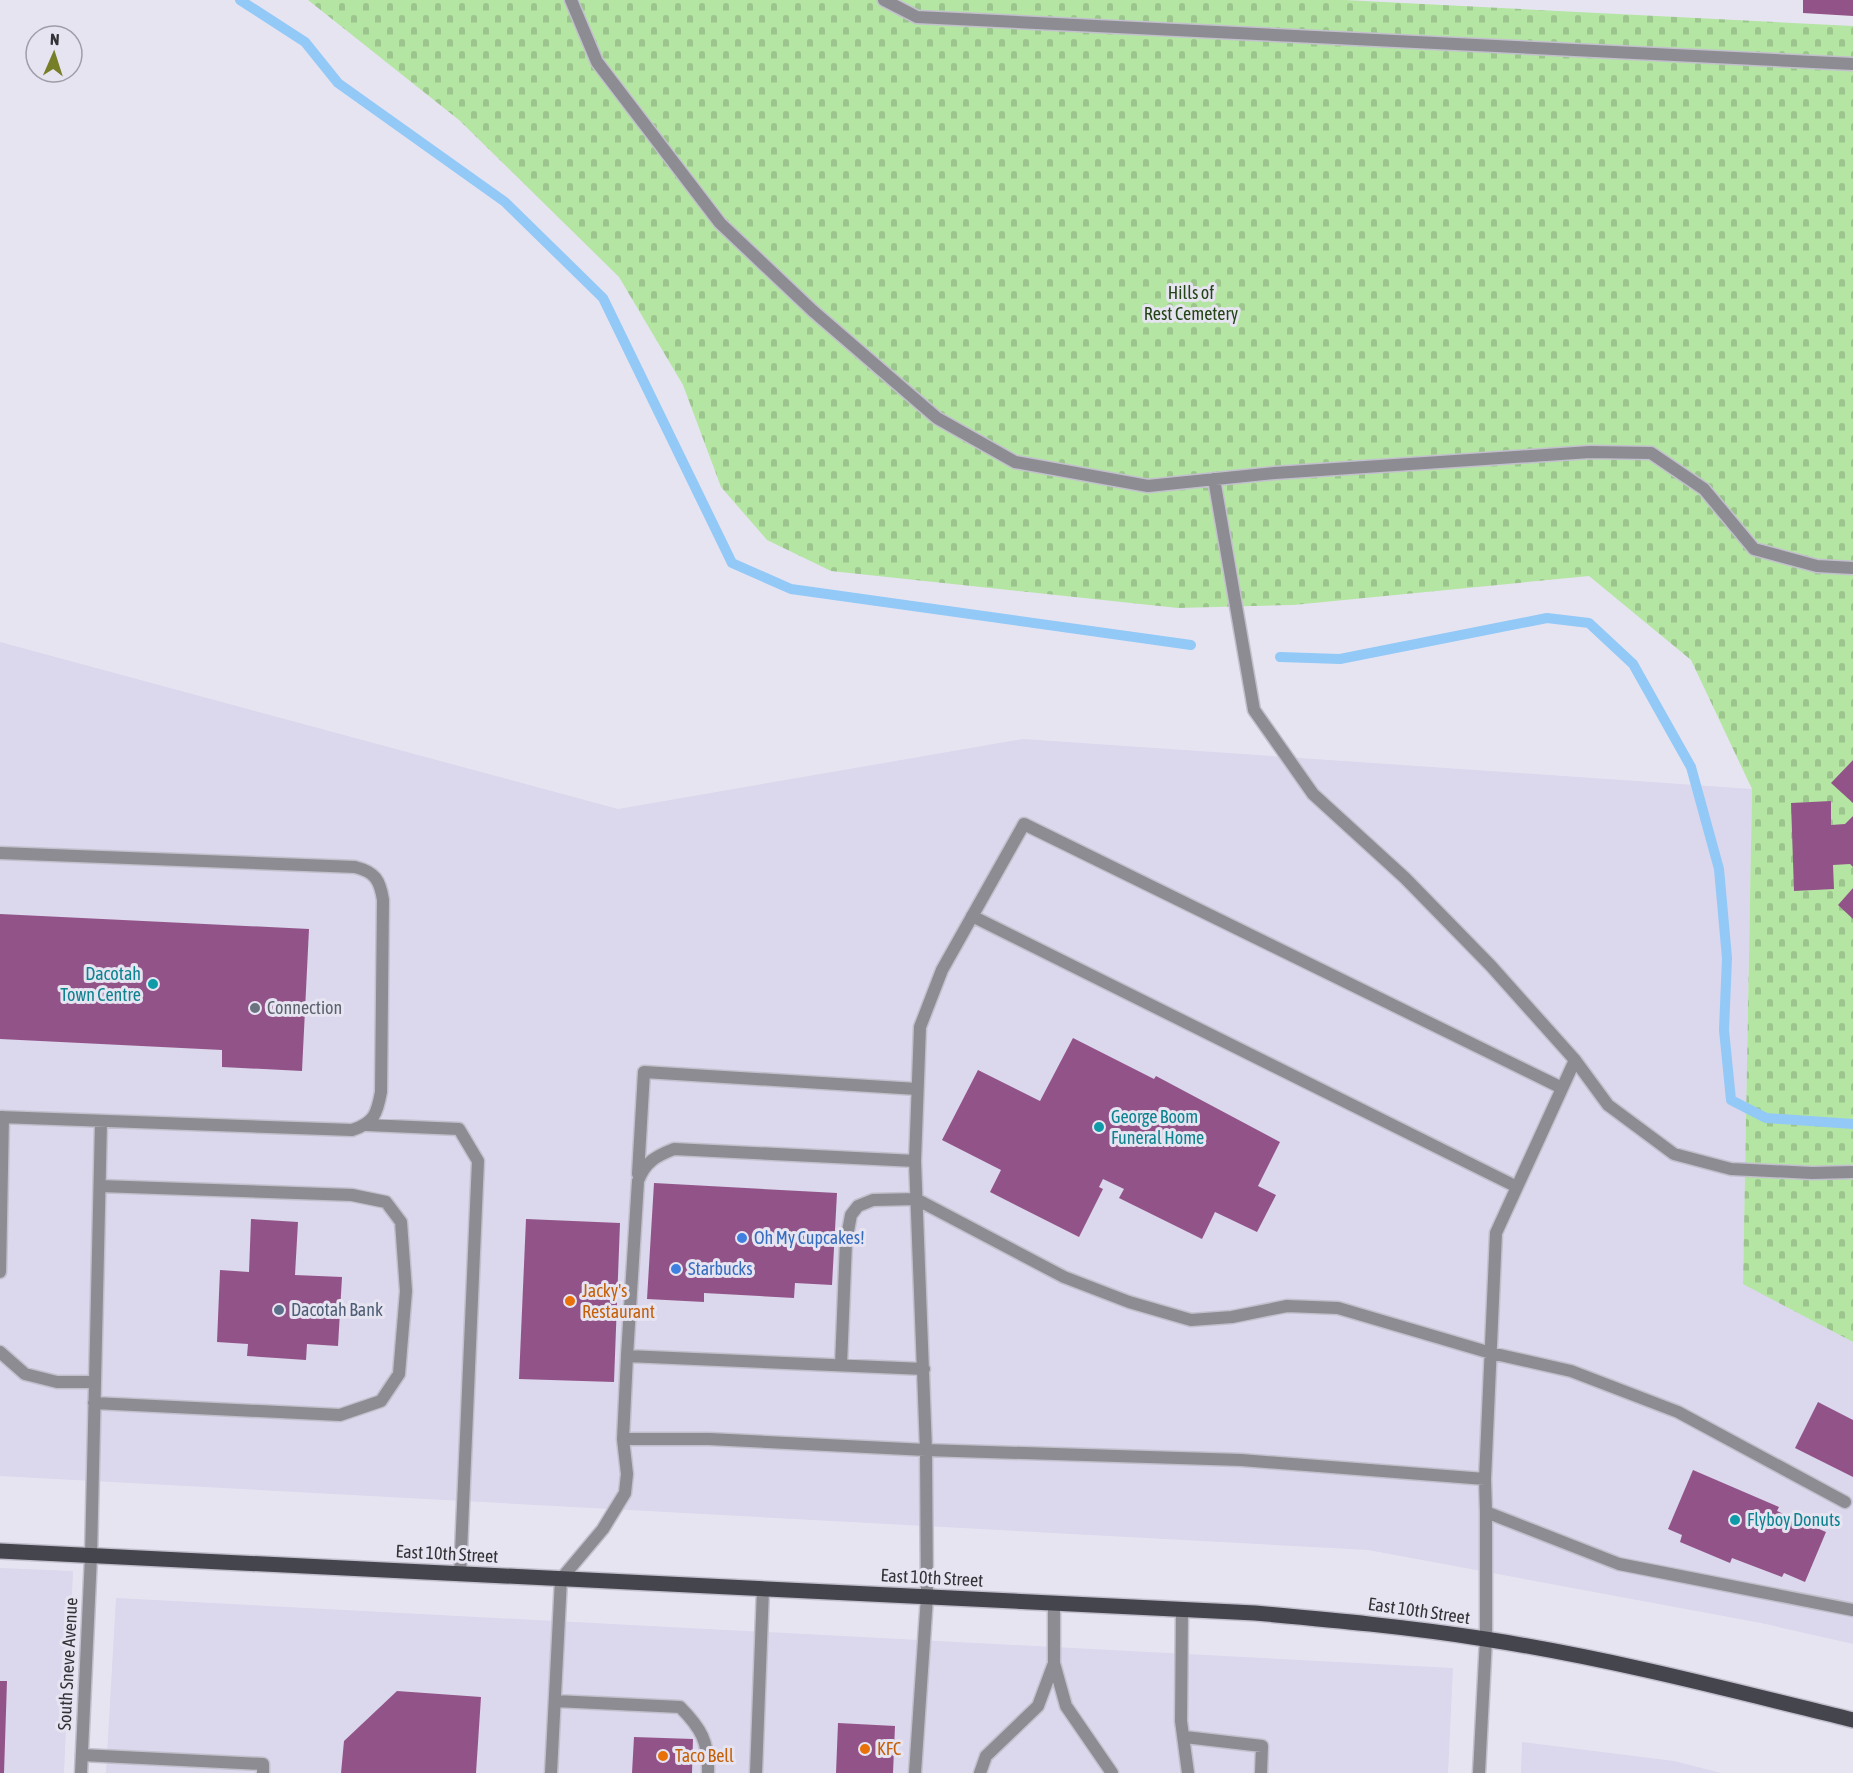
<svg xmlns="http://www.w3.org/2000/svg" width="1853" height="1773" font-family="'Asap Condensed',sans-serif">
	<defs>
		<pattern id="cemetery-stones" width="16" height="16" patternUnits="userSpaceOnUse" patternTransform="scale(1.5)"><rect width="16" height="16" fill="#b4e5a3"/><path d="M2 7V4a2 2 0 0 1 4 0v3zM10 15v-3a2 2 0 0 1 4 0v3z" fill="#9bc58d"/></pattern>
	</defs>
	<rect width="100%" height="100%" fill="#e7e4f2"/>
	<path fill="#dbd7ec" d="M0 642 618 809 1023 739 1752 789 1743 1283 1853 1342V1644L1761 1623 1368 1550 0 1476Z
		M0 1568 73 1571 64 1773H0Z
		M116 1598 1453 1668 1448 1773H106Z
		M1522 1742 1674 1761 1721 1773H1521Z"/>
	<path fill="url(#cemetery-stones)" d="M308 0H1345L1853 26V1342L1743 1284 1752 789 1691 660 1589 576 1293 605 1178 608 831 571 767 540 721 487 683 385 619 277 459 120Z"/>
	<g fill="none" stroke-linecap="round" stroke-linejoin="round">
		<path stroke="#92c9f7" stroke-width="10" d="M240 0 305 42 338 83 505 202 603 298 732 563 791 589 1191 645
			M1280 657 1340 659 1547 618 1589 623 1633 664 1691 767 1719 869 1727 958 1724 1030 1731 1100 1766 1118 1853 1124"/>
	</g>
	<path fill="#925488" d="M1803 0H1853V16L1803 13Z
		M1853 760V803L1831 783Z
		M1831 801V825L1845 824 1853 816V867L1850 864 1833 865 1834 889 1794 891 1791 803Z
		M1853 888V919L1838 905Z
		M0 914 309 929 302 1071 222 1067V1050L0 1039Z
		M1073 1038 1154 1079 1156 1076 1280 1142 1258 1186 1276 1195 1257 1232 1215 1212 1202 1239 1119 1198 1124 1189 1103 1179 1099 1187 1103 1189 1079 1237 990 1192 1001 1170 942 1140 978 1070 1040 1101Z
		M654 1183 837 1193 832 1285 795 1283 794 1298 704 1293V1302L647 1299Z
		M251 1219 298 1222 295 1275 342 1277 338 1346 307 1344 306 1360 247 1356 248 1344 217 1342 220 1270 249 1272Z
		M526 1219 620 1223 614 1382 519 1379Z
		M1818 1402 1853 1420V1477L1795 1448Z
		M1693 1470 1779 1507 1777 1511 1826 1532 1805 1582 1784 1573 1782 1577 1732 1558 1730 1563 1680 1542 1682 1535 1668 1529Z
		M0 1681H7L4 1773H0Z
		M397 1691 481 1697 476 1773H341L344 1741Z
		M838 1723 895 1726 893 1773H836Z
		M634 1737 693 1739 692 1773H632Z"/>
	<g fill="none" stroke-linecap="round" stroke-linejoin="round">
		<defs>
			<path id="service" d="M571 0 597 62 720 223 813 311 937 418 1015 462 1148 486 1275 473 1590 452 1651 453 1704 489 1754 549 1817 566 1853 568
				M884 0 917 17 1853 64
				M1214 479 1254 710 1313 794 1405 878 1491 966 1575 1060 1608 1105 1674 1154 1731 1169 1812 1173 1853 1172
				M0 853 355 867C375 872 380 880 383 900L381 1092C377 1114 374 1123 352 1130L0 1117
				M972 916 1517 1187
				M1575 1060 1496 1233 1485 1479 1486 1512 1619 1564 1853 1610
				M367 1125 459 1129 478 1161 460 1575
				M638 1174 644 1072 917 1089
				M0 1272 3 1117
				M0 1352 25 1374 57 1382H95
				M627 1356 638 1181C645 1162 656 1156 674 1149L915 1161
				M841 1365 846 1242 851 1215 858 1206 873 1200 916 1199 1064 1277 1129 1302 1191 1320 1232 1317 1287 1306 1338 1308 1491 1353 1571 1371 1678 1412 1845 1502
				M94 1403 340 1415 381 1401 399 1374 406 1291 401 1222 386 1202 352 1195 100 1186
				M623 1439H709L926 1450 1241 1460 1485 1479
				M1486 1512V1639
				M91 1556 101 1122
				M1054 1603V1663L1066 1706 1112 1773
				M1182 1609 1181 1721 1188 1773
				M555 1701 680 1707C701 1728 709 1742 708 1773
				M1185 1737 1262 1746 1261 1773
				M82 1755 263 1764V1773
				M551 1773 561 1579 603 1529 625 1493 627 1474 623 1439 627 1356 924 1369
				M756 1773 763 1589
				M915 1773 927 1597 926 1450 915 1161 920 1027 942 970 1024 824 1562 1088
				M980 1773 986 1756 1038 1706 1054 1663"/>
			<path id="minor" d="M81 1773 91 1556"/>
			<path id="tertiary" d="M1479 1773 1486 1639"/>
			<path id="primary" d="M0 1551 1255 1613C1332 1620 1409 1627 1485 1639 1609 1658 1731 1690 1853 1720"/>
		</defs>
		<use href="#service" stroke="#c3c0cd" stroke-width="15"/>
		<use href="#minor" stroke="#c3c0cd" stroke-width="15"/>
		<use href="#tertiary" stroke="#c3c0cd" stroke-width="15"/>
		<use href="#primary" stroke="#c3c0cd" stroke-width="18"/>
		<use href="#service" stroke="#8d8c92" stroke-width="12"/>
		<use href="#minor" stroke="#8d8c92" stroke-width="12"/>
		<use href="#tertiary" stroke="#8d8c92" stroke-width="12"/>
		<use href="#primary" stroke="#45454e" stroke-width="15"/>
	</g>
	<g fill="#0f9aa8" stroke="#e7e4f2" stroke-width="2">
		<circle cx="153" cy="984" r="6"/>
		<circle cx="1099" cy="1127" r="6"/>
		<circle cx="1735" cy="1520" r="6"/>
	</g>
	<circle fill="#6b7280" stroke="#e7e4f2" stroke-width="2" cx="255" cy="1008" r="6"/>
	<g fill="#3f7fe0" stroke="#e7e4f2" stroke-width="2">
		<circle cx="742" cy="1238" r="6"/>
		<circle cx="676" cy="1269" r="6"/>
	</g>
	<g fill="#e8710a" stroke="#e7e4f2" stroke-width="2">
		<circle cx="570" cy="1301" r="6"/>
		<circle cx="865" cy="1749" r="6"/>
		<circle cx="663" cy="1756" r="6"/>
	</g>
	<circle fill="#5c6f8a" stroke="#e7e4f2" stroke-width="2" cx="279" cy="1310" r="6"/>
	<g text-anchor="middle" stroke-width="6" stroke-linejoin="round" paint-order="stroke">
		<g font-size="18" fill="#234415" stroke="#e7e4f2">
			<text x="1191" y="299">Hills of<tspan x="1191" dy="21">Rest Cemetery</tspan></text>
		</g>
		<g font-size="18" fill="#0d838f" stroke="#e7e4f2" text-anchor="start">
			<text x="141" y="980" text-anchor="end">Dacotah<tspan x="141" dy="21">Town Centre</tspan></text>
			<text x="1111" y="1123">George Boom<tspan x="1111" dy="21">Funeral Home</tspan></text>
			<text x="1747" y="1526">Flyboy Donuts</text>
		</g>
		<g font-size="18" fill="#5b616d" stroke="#e7e4f2" text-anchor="start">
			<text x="267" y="1014">Connection</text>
		</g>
		<g font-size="18" fill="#366cbe" stroke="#e7e4f2" text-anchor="start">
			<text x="754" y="1244">Oh My Cupcakes!</text>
			<text x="688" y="1275">Starbucks</text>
		</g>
		<g font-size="18" fill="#c56008" stroke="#e7e4f2" text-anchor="start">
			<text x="582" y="1297">Jacky's<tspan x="582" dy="21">Restaurant</tspan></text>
			<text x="877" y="1755">KFC</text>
			<text x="675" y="1762">Taco Bell</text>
		</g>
		<g font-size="18" fill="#4e5e75" stroke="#e7e4f2" text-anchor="start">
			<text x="291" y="1316">Dacotah Bank</text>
		</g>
		<g font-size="18" fill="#333237" stroke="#e7e4f2">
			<text transform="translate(447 1554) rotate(3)" y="6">East 10th Street</text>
			<text transform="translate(932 1578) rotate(3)" y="6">East 10th Street</text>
			<text transform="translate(1419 1611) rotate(8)" y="6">East 10th Street</text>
			<text transform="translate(68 1664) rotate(-87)" y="6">South Sneve Avenue</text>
		</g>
	</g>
	<g transform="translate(54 54) rotate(3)"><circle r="28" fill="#e7e4f2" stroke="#9f9da7" stroke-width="1.5"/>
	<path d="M0-4.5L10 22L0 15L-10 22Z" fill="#777e28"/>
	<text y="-9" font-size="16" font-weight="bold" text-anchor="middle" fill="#333237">N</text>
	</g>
</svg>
